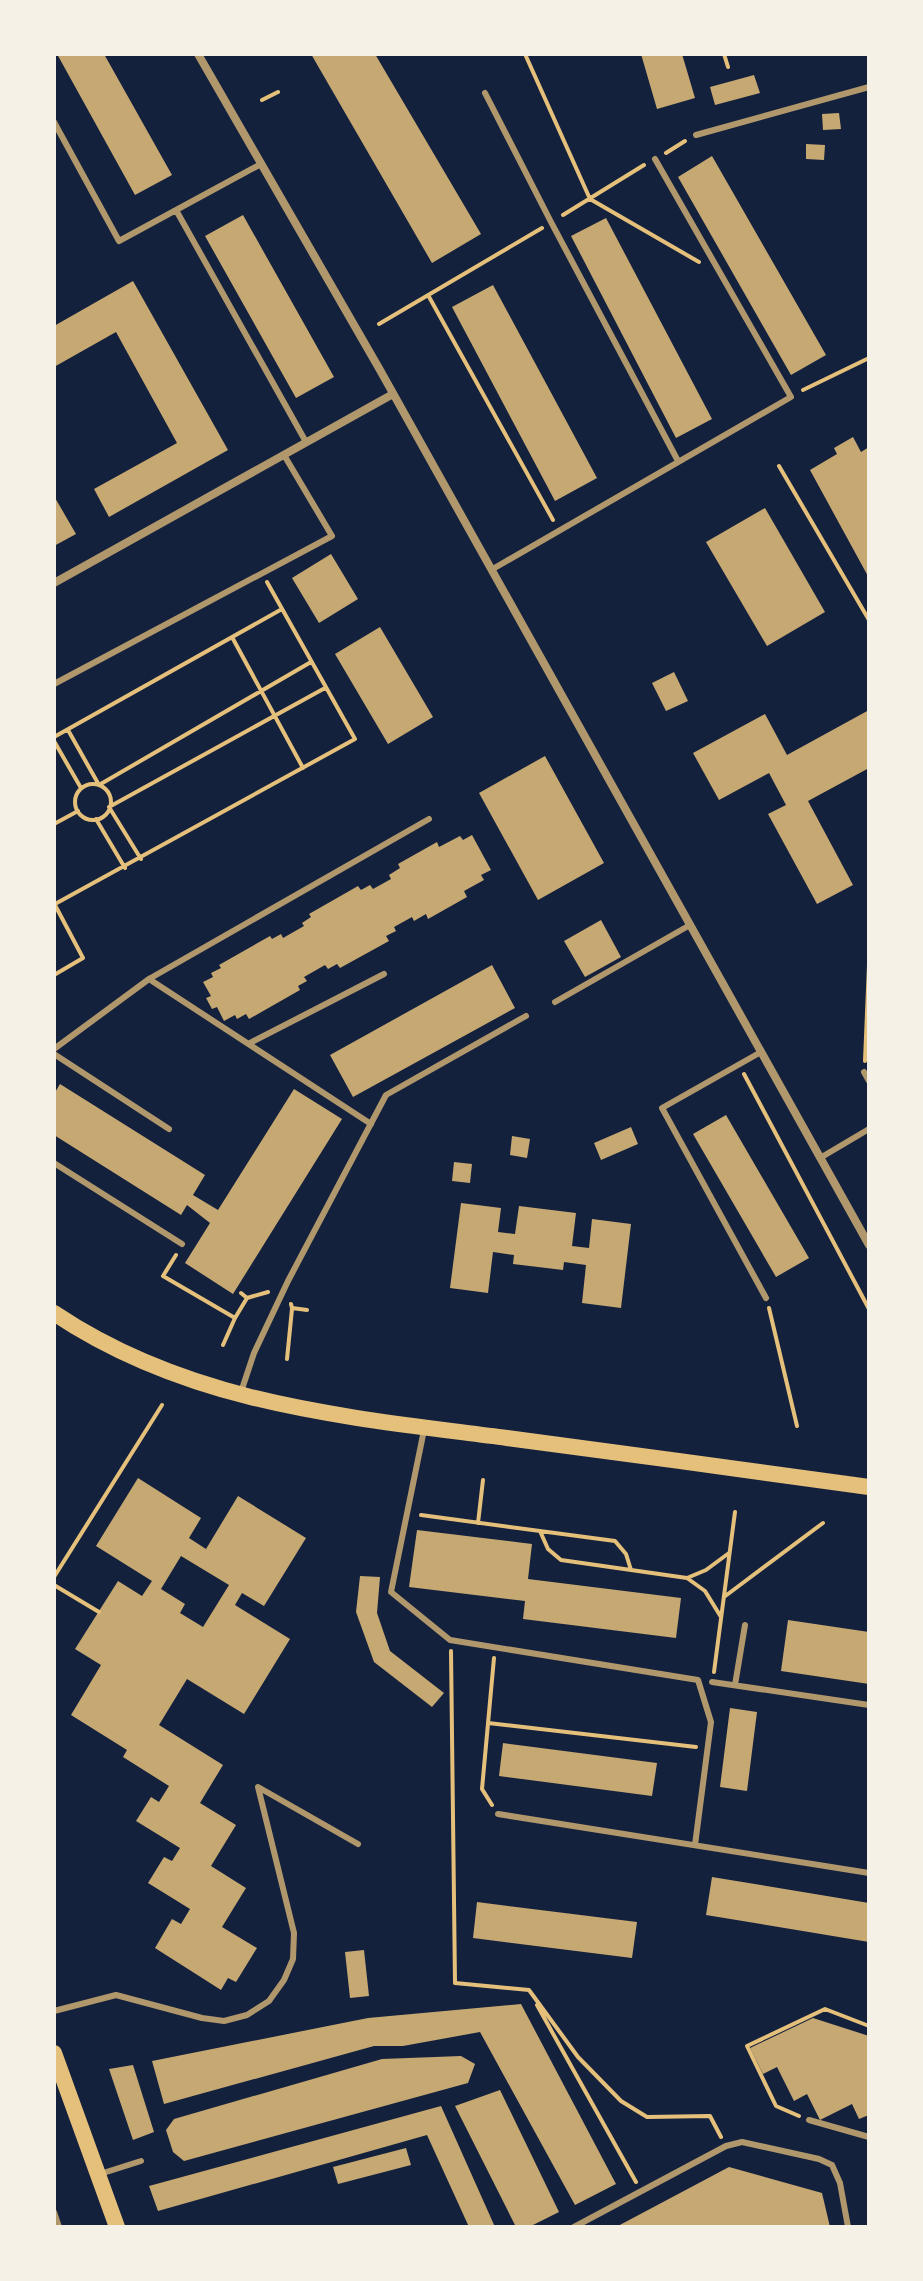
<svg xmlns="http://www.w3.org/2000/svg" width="923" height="2281" font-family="Inter,sans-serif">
	<rect width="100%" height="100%" fill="#14213d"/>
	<path fill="#c6a872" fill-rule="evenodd" d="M57 54H104L172 175 135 195Z
		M311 54H375L481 234 432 263Z
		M641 54H682L695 98 657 109Z
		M754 75 760 93 715 105 710 87Z
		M839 113 841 129 823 130 822 114Z
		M806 144 825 145 824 160 806 159Z
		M712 156 826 355 791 375 678 177Z
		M243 215 334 377 296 398 205 236Z
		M606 218 712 419 676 438 571 236Z
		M133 281 228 450 109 517 94 489 177 443 116 332 54 367V326Z
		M493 285 597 478 555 501 452 307Z
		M853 437 861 452 869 447V578L810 470 837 454 834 448Z
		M54 496 76 534 54 546Z
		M765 508 825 612 767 646 706 542Z
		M331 554 358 599 319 623 292 578Z
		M380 627 433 717 388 744 335 654Z
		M674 672 688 701 666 711 652 683Z
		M869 710V768L808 801 853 885 817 904 768 814 786 805 769 773 719 800 693 753 765 714 787 755Z
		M545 756 604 863 538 900 479 793Z
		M472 835 491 870 481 875 484 880 464 891 467 897 428 919 426 914 414 921 412 917 394 927 396 931 386 936 389 941 340 968 337 964 328 969 325 965 304 977 307 981 298 986 300 990 249 1019 246 1014 237 1019 235 1015 224 1021 217 1007 212 1009 206 998 211 996 203 982 213 977 211 973 221 968 219 965 270 936 272 939 281 934 283 938 304 926 302 923 311 917 309 914 358 886 361 890 370 885 373 889 391 879 389 875 400 868 398 864 437 842 439 847 460 836 463 840Z
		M601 920 621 957 585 977 564 941Z
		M492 965 515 1008 353 1097 330 1055Z
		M60 1084 205 1175 193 1195 218 1210 294 1089 342 1119 233 1294 185 1263 210 1223 187 1205 181 1215 54 1135V1094Z
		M726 1115 809 1258 776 1277 693 1134Z
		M631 1127 638 1144 601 1160 594 1143Z
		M512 1136 530 1139 527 1158 510 1155Z
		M454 1162 472 1164 470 1183 452 1181Z
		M461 1203 501 1208 498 1232 515 1234 519 1206 576 1213 572 1246 589 1248 592 1219 631 1224 621 1308 582 1303 586 1265 564 1262 563 1270 513 1264 514 1255 493 1252 488 1293 450 1288Z
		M138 1478 201 1518 189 1538 206 1549 238 1496 306 1538 264 1606 242 1593 235 1605 290 1639 244 1714 187 1679 159 1725 223 1765 200 1803 236 1825 211 1866 246 1888 222 1927 257 1948 236 1982 228 1978 221 1990 155 1948 172 1919 181 1924 190 1909 148 1883 164 1857 172 1861 180 1848 136 1821 151 1797 159 1802 169 1786 123 1757 127 1750 71 1715 101 1665 75 1649 118 1581 142 1596 152 1581 96 1546ZM181 1556 229 1585 203 1627 180 1613 185 1604 161 1589Z
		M417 1530 532 1544 528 1579 681 1598 676 1638 523 1619 525 1601 409 1587Z
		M360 1576 380 1577 377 1613 390 1651 444 1693 432 1707 374 1662 356 1612Z
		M788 1620 869 1632V1684L781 1671Z
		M730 1708 757 1712 747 1791 720 1787Z
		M503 1743 657 1763 652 1796 499 1776Z
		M712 1877 869 1903V1942L706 1915Z
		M477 1902 637 1922 632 1958 473 1938Z
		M364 1950 369 1996 350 1998 345 1952Z
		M521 2004 616 2184 575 2205 480 2032 403 2046H374L164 2104 152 2061 368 2018Z
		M813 2018 869 2036V2115L859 2119 852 2104 820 2120 807 2094 794 2101 777 2067 763 2074 750 2048Z
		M461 2056 475 2064 468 2083 184 2161 173 2152 166 2130 174 2119 382 2059Z
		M133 2065 154 2132 133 2140 109 2069Z
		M500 2090 559 2212 529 2227H516L455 2106Z
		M441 2106 495 2227H469L427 2135 158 2211 149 2186Z
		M406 2148 411 2165 338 2184 333 2167Z
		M729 2167 822 2193 830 2227H616Z"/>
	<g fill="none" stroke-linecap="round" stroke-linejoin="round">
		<path stroke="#e5c07b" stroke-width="4" d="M525 54 590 199 699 262
			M724 54 728 67
			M262 100 278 92
			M666 153 685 141
			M563 215 644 165
			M428 295 553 520
			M379 324 542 228
			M803 390 869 358
			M779 466 869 620
			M232 637 303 768
			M68 730 99 785 311 662
			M54 737 282 609
			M54 741 81 788
			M75 802a18 18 0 1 1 36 0a18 18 0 1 1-36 0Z
			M96 819 125 868
			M54 824 78 811
			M141 859 109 807 325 688
			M55 904 355 739 267 582
			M54 975 83 958 55 905
			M865 1061 869 965
			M744 1074 869 1309
			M176 1255 163 1276 235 1318 223 1345
			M241 1293 247 1298 268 1292
			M291 1304 292 1308 307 1310
			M769 1308 797 1426
			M235 1318 247 1298
			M287 1359 292 1309
			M421 1515 615 1541 626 1554 631 1570
			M478 1523 483 1480
			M540 1531 548 1549 561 1560 687 1578 705 1591 721 1617
			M54 1577 162 1405
			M687 1578 706 1570 729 1553
			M54 1585 99 1612
			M724 1597 823 1523
			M451 1651 455 1983 529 1990 578 2057 621 2101 647 2117 710 2116 721 2137
			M714 1672 735 1512
			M488 1723 696 1747
			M492 1805 482 1789 494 1658
			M537 2005 636 2182
			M799 2116 776 2106 747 2046 825 2009 869 2026"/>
		<path stroke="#b1986c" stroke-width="6" d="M485 93 551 222 678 461
			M54 122 119 241 261 164
			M696 135 869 87
			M176 210 306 442
			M491 570 791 397 655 159
			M54 684 332 536 284 455
			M149 979 371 1124
			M555 1002 690 925
			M250 1043 384 974
			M54 1049 149 979 429 819
			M761 1052 662 1108 766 1298
			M54 1054 169 1129
			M864 1072 869 1081
			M820 1158 869 1129
			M54 1163 182 1244
			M241 1392 254 1353 288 1281 386 1095 526 1016
			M424 1430 391 1592 450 1640 698 1680 711 1722 695 1845
			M712 1682 869 1705
			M735 1685 745 1625
			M498 1814 869 1873
			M54 2011 116 1995 202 2018 224 2021 247 2015 269 2001 284 1980 293 1959 294 1933 258 1787 358 1844
			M809 2120 869 2137
			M100 2174 141 2161
			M54 2212 59 2227
			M574 2227 726 2146 742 2142 819 2159 832 2165 840 2183 848 2227"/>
		<path stroke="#b1986c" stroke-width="8" d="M198 54 380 370 869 1245
			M54 583 393 394"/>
		<path stroke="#e5c07b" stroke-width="16" d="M54 1313C191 1405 348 1417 507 1438 628 1454 748 1470 869 1487
			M54 2053 117 2227"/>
	</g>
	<rect width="923" height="2281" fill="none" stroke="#f6f1e7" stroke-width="112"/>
</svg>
